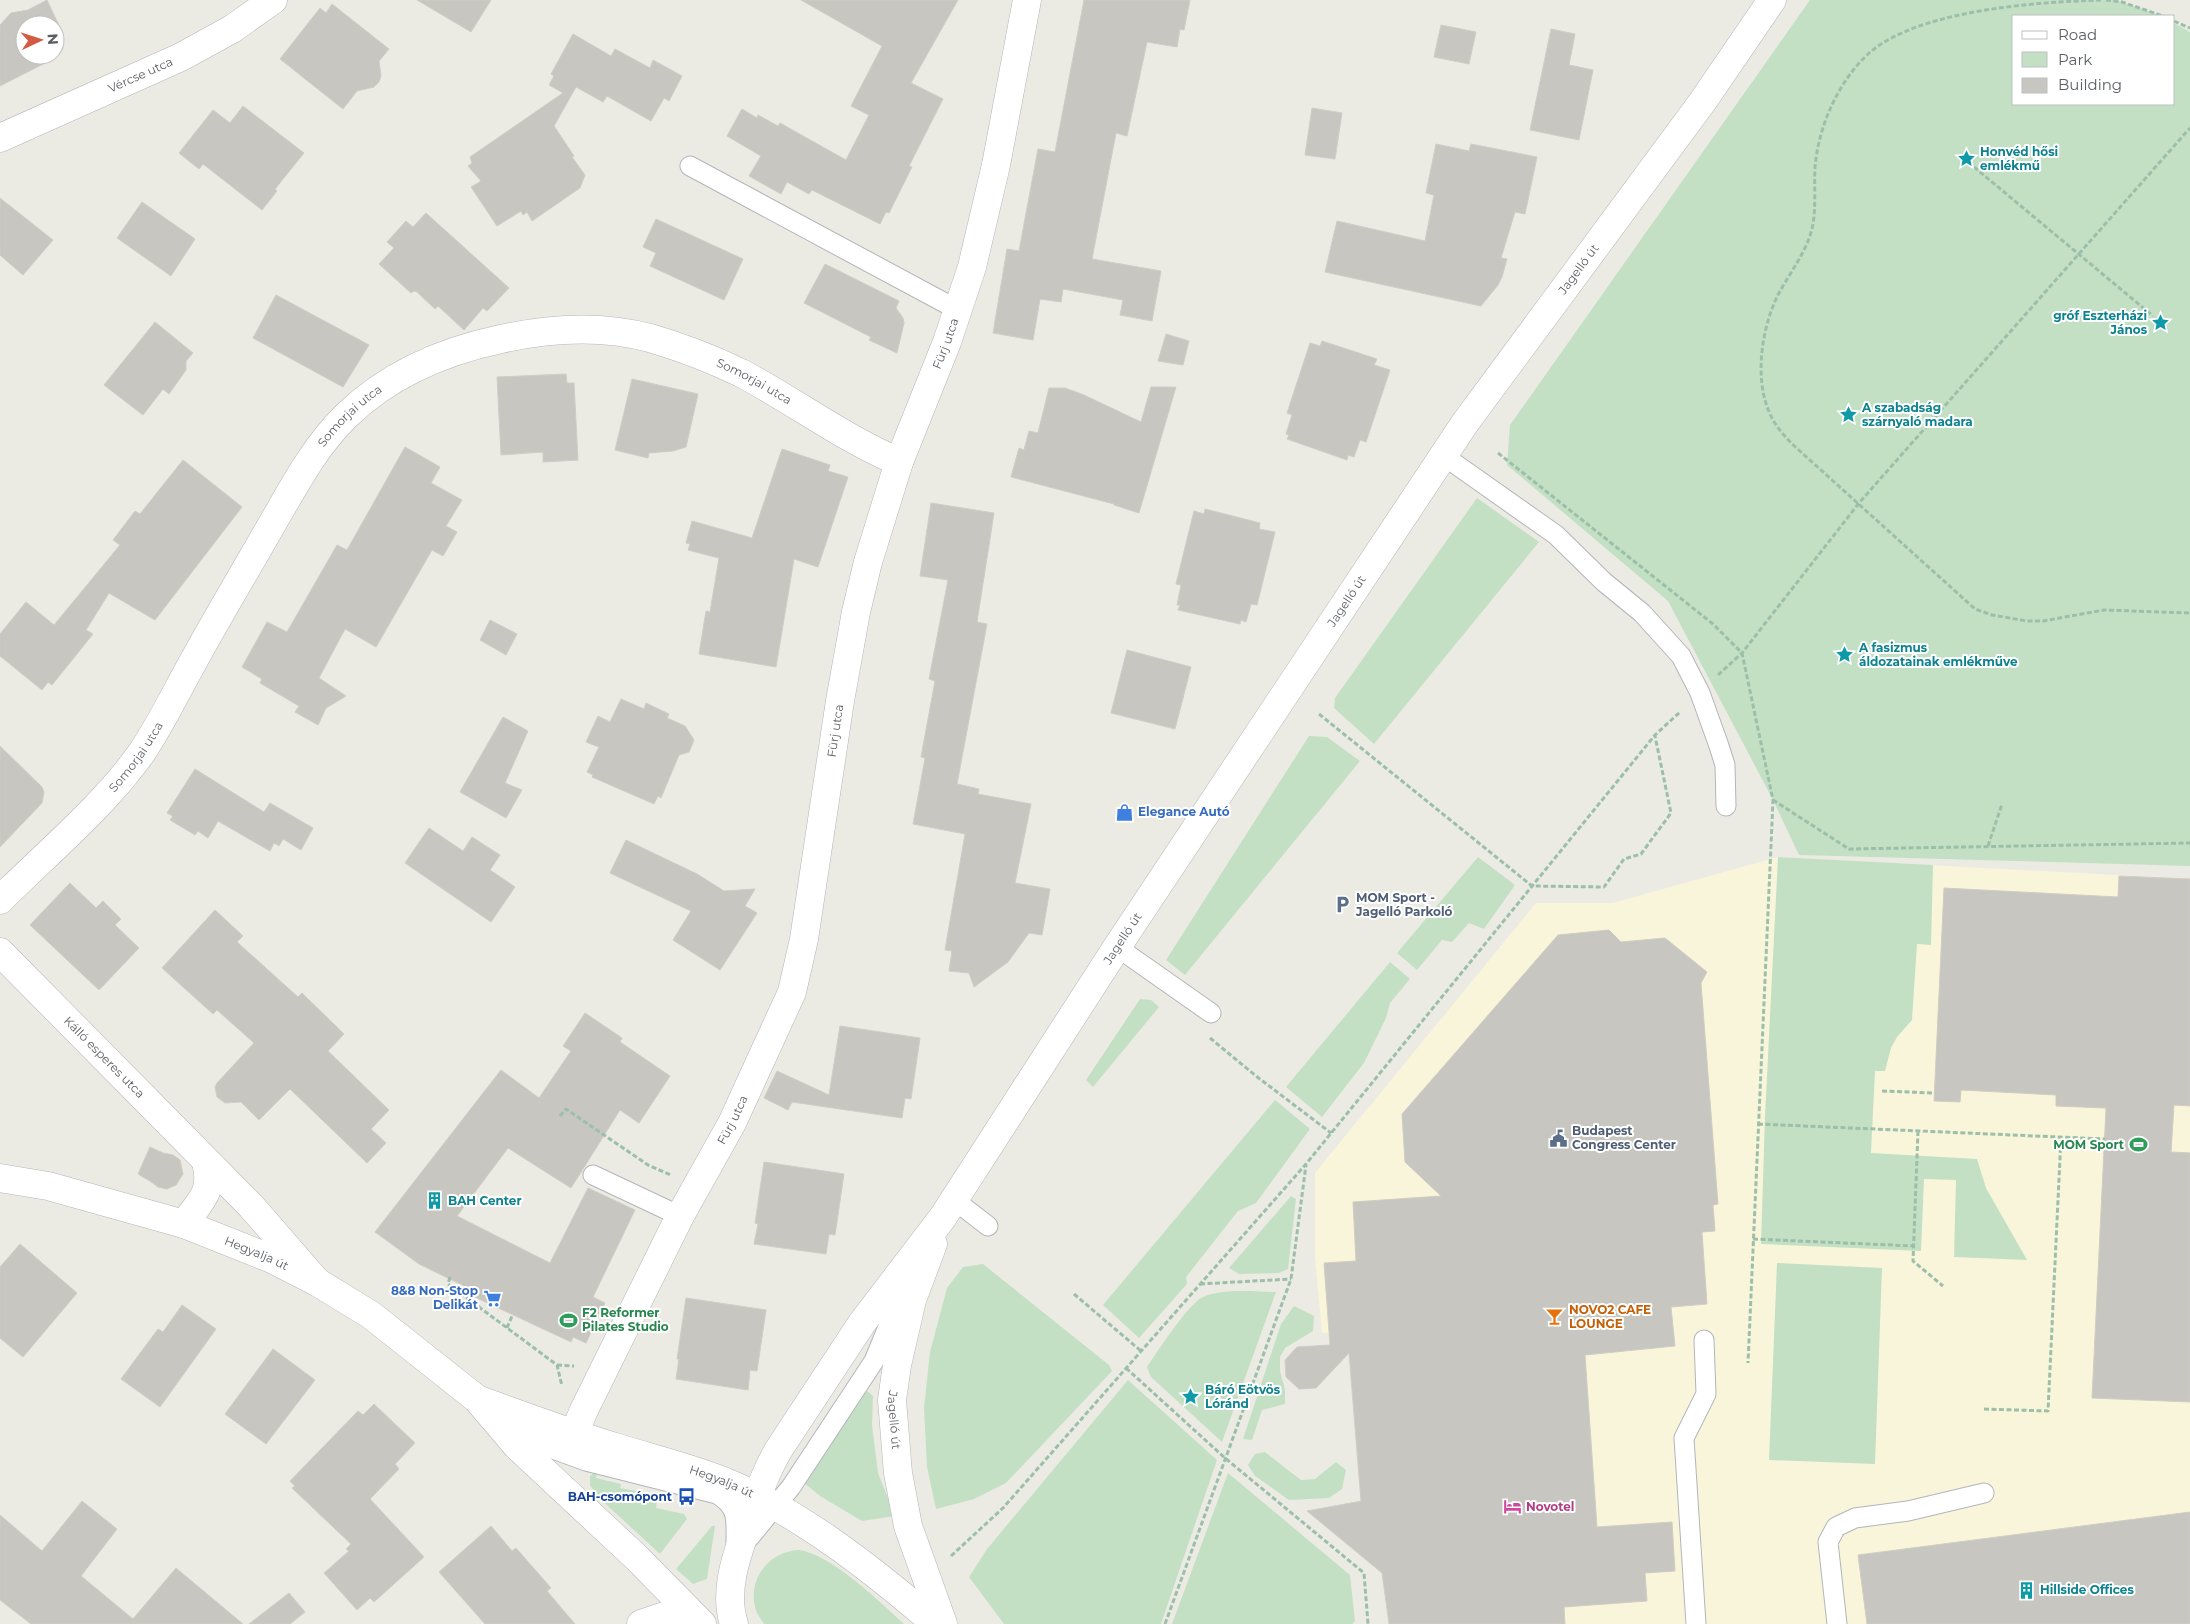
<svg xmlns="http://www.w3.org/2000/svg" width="2190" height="1624" font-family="Montserrat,sans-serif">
	<rect width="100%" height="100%" fill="#ecebe3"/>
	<path fill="#f9f5db" d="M1778 857 2190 879V1624H1389L1381 1572 1307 1511 1361 1500 1347 1334 1322 1333 1315 1258V1173L1536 903H1613Z"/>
	<path fill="#c3e0c5" d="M1810 0H2116L2163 16H2014V104H2174V23L2190 32V866L1799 855 1773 800 1668 601 1507 465 1510 425Z
		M1477 498 1539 542 1374 744 1334 708 1335 698Z
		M1309 736 1327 737 1360 761 1185 975 1166 960Z
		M1478 857 1515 885 1484 929 1469 923 1452 942 1442 940 1417 970 1397 953Z
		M1778 857 1933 865 1931 945 1917 944 1912 1020 1897 1037 1891 1048 1885 1071H1875L1871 1153 1977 1159 1986 1188 2027 1260 1954 1257 1956 1180 1924 1179 1921 1251 1761 1244 1765 1116Z
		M1390 962 1410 979 1390 1003 1386 1018 1364 1063 1322 1117 1286 1087Z
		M1140 999 1151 1000 1159 1007 1093 1087 1086 1080Z
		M1275 1100 1310 1129 1256 1203 1238 1211 1186 1277 1187 1284 1139 1338 1103 1305Z
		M1291 1196 1296 1199 1288 1269 1279 1273 1239 1274 1229 1268Z
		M1777 1263 1882 1268 1875 1464 1769 1460Z
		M983 1264 1109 1365 1112 1371 1006 1483 974 1499 936 1509 927 1467 924 1408 930 1352 947 1288 963 1267Z
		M1276 1292 1222 1442 1151 1377 1147 1367C1157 1352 1189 1303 1203 1297 1224 1288 1254 1292 1276 1292Z
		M1294 1306 1314 1316 1313 1331 1285 1348 1280 1357V1371L1285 1390V1404L1262 1410 1252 1440 1243 1439 1281 1324Z
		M1128 1380 1217 1460 1161 1624H1004L969 1577 987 1549Z
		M867 1391 873 1396 872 1425 878 1473 895 1516 862 1521 820 1496 804 1483 863 1394Z
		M1265 1452 1301 1480 1315 1479 1336 1462 1346 1470 1342 1489 1329 1498 1289 1500 1255 1476 1248 1465 1255 1454Z
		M594 1473H597L596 1478 621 1484 620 1488 658 1495 656 1508 684 1514 687 1519 660 1554 598 1497 590 1485V1476Z
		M1228 1473 1350 1575 1355 1621 1352 1624H1172Z
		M712 1526H715L707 1579 693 1584 676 1569Z
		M799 1550C831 1554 880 1602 904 1624H764C761 1619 756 1613 755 1607 748 1578 770 1551 799 1550Z"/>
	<path fill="#c7c6c0" stroke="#d0cdc2" d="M47 0 62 32 55 35V25H25V55H53L55 58 0 86V25L11 13 28 10Z
		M417 0H491L471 32Z
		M801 0H958L911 83 943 99 909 166 912 167 889 213 886 212 880 224 812 190 809 194 787 182 781 194 749 176 761 156 727 136 742 109 757 118 758 115 778 126 780 123 846 160 869 115 851 106 882 46Z
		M1084 0H1190L1184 30 1180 29 1177 47 1147 42 1127 136 1116 133 1092 259 1161 271 1152 321 1120 315 1123 300 1063 289 1061 302 1040 299 1033 340 993 333 1007 249 1019 251 1038 149 1055 152Z
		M332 4 389 49 379 61 381 76 379 82 374 87 357 91 343 109 280 59 320 8 326 13Z
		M1441 25 1476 32 1469 64 1434 57Z
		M1551 29 1575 34 1569 65 1593 70 1579 140 1530 130Z
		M573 34 611 56 615 49 650 68 653 60 682 76 669 101 664 98 651 121 607 96 603 102 576 87 554 126 574 156 572 157 585 175 580 188 532 221 527 212 523 215 521 211 497 226 471 187 481 181 468 166 472 163 470 157 563 93 549 85 554 76 551 74Z
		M243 106 304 153 275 189 277 191 262 210 203 164 199 169 179 153 213 110 230 123Z
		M1312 108 1342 113 1335 159 1305 155Z
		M1436 144 1469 151 1471 144 1537 157 1525 214 1515 212 1501 258 1507 259 1502 277 1498 285 1481 306 1325 272 1337 221 1425 241 1434 195 1426 193Z
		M0 198 53 240 23 275 0 255Z
		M142 202 195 239 171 276 117 238Z
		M426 213 509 288 487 311 483 308 464 330 438 306 435 309 417 292 414 291 411 293 379 264 394 248 387 242 406 221 413 227Z
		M656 219 743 259 724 300 650 266 656 253 643 247Z
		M825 264 899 301 896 308 903 318 904 323 897 353 869 340 871 337 804 303Z
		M276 295 369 345 343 387 253 338Z
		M155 322 193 353 186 361V370L169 394 163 389 143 415 104 385Z
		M1166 334 1189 341 1183 365 1158 361Z
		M1322 341 1377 359 1374 365 1390 370 1366 442 1360 440 1354 457 1348 455 1347 460 1287 439 1289 435 1286 434 1292 415 1287 413 1310 343 1320 346Z
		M566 374 567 383H574L578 460 543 462V452L501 455 497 377Z
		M632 379 698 394 686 447 673 451 649 453 648 458 615 450Z
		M1151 387H1176L1139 513 1114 505V504L1011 477 1019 448 1024 450 1029 431 1038 433 1049 388H1065L1084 395 1141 422Z
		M405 447 440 467 431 483 462 500 446 526 457 532 443 556 432 550 376 647 345 629 319 678 346 696 326 708 318 725 295 712 299 706 260 683 262 679 242 667 267 622 287 632 337 545 347 550Z
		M782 449 830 465 828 471 848 477 818 567 794 559 776 667 699 654 706 611 710 612 719 558 688 550 690 544 686 543 692 521 752 538Z
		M183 460 242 507 155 620 109 593 86 630 93 634 52 685 48 682 42 690 0 656V634L26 602 54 625 120 545 113 540 135 511 140 514Z
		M931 503 994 513 977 622 987 624 957 784 979 789 978 794 1031 804 1015 883 1050 889 1042 935 1029 933 1008 962 974 987 969 973 949 971 952 951 945 950 965 834 913 824 925 758 921 757 935 681 929 679 948 580 920 576Z
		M1205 509 1260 523 1259 529 1275 532 1257 605 1251 604 1246 622 1241 620 1240 624 1178 610 1180 605H1177L1181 585 1176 584 1194 511 1204 514Z
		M490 620 517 634 506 655 480 640Z
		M1127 650 1191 667 1175 729 1111 713Z
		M621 699 644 709 646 703 669 714 667 718 685 726 694 740 689 752 679 755 661 798 658 796 654 804 592 777 593 775 587 772 599 747 586 742 598 716 610 722Z
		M503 717 528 731 505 783 522 790 506 818 460 792Z
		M0 746 42 787 44 792 42 803 0 847Z
		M195 769 264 812 270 803 313 828 301 850 283 839 279 846 274 843 270 851 218 821 208 838 198 831 195 835 170 820 173 816 167 813Z
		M429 828 463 851 472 837 500 855 490 870 515 887 491 922 405 863Z
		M626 840 697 874 724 891 755 889 745 906 757 913 720 970 673 940 691 911 610 873Z
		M2119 876 2190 879V1106L2174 1105 2171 1152 2190 1153V1402L2092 1398 2106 1108 2056 1106V1095L1961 1090 1960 1102 1934 1101 1944 888 2118 897Z
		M70 883 96 908 103 901 121 919 115 925 139 948 99 990 30 925Z
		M215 910 243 936 237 942 298 997 302 993 344 1034 328 1051 389 1110 371 1129 386 1143 367 1163 290 1089 259 1120 241 1102 225 1103 217 1097 215 1087 217 1083 254 1043 217 1010 213 1014 162 968Z
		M1609 930 1621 942 1665 938 1707 972 1701 983 1718 1204 1713 1205 1715 1231 1702 1232 1707 1304 1671 1307 1675 1346 1585 1355 1597 1527 1672 1522 1675 1571 1645 1573 1647 1601 1564 1607 1565 1624H1389L1382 1573 1307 1511 1361 1501 1349 1353 1316 1388 1299 1389 1286 1377 1285 1360 1297 1347 1330 1345 1324 1263 1356 1261 1353 1202 1441 1196 1405 1162 1402 1114 1558 935Z
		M585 1013 622 1038 620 1042 670 1076 639 1123 620 1110 571 1188 508 1148 457 1216 550 1263 588 1188 635 1210 593 1297 605 1303 586 1343 573 1337 571 1342 464 1292 466 1287 419 1264 375 1232 501 1070 539 1098 571 1051 563 1046Z
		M840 1026 920 1038 911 1099 905 1098 902 1118 792 1102 788 1110 764 1098 777 1071 829 1095Z
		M150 1147 163 1153 173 1155 180 1160 183 1174 176 1185 167 1189 158 1187 150 1181 138 1174Z
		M764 1162 844 1174 835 1235 829 1234 826 1254 754 1244 758 1224 755 1223Z
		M20 1244 77 1293 23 1357 0 1338V1267Z
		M686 1298 766 1310 757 1371 750 1370 748 1390 676 1379 679 1359H677Z
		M182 1305 216 1329 160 1407 121 1379 158 1329 163 1332Z
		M273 1349 315 1380 266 1444 225 1414Z
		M374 1404 415 1443 395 1464 399 1469 370 1499 424 1557 374 1602 370 1598 357 1610 324 1573 349 1551 346 1549 351 1544 292 1488 295 1486 290 1481 358 1411 363 1415Z
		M82 1501 117 1529 81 1576 133 1619 176 1568 243 1624H31L0 1600V1515L42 1551Z
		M2190 1512V1624H1867L1858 1555Z
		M491 1526 512 1551 516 1548 551 1588 547 1591 575 1624H485L439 1572Z
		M289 1593 305 1612 290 1624H249Z"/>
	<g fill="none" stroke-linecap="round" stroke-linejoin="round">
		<defs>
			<path id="service" d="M690 166 958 310
				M1444 456 1556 535 1604 582 1642 613 1681 656 1700 693 1719 746 1725 765 1726 806
				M1117 947 1211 1013
				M593 1175 680 1216
				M953 1199 988 1226
				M501 1416 553 1449 586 1461 717 1494C739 1507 736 1520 736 1543
				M749 1538 791 1487 874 1361 905 1285
				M1696 1624 1684 1438 1706 1394 1704 1340
				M1837 1624 1828 1542 1836 1527 1855 1518 1908 1511 1984 1493"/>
			<g id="minor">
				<path id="s1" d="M0 138 181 57 232 29 273 0"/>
				<path id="s2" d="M0 900C46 854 106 804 142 752 161 724 176 692 193 662 217 618 243 575 268 531 291 492 313 448 346 416 388 375 444 351 501 339 550 328 601 325 650 338 681 347 712 359 741 373 794 401 843 438 899 462"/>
				<path id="s3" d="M0 952 251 1206 317 1282"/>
				<path d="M184 1224C200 1201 214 1193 206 1162"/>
				<path id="s4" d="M574 1434 584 1410 680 1216 732 1123 792 992 804 939 840 701 856 612 868 562 899 462 947 342 972 267 996 165 1027 0"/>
				<path d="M641 1624 685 1609"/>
			</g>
			<g id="tertiary">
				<path id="s5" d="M0 1178 48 1186 184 1224 272 1259 317 1282 371 1315 477 1399 517 1446 637 1558 702 1624"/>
				<path id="s6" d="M933 1244 912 1300 897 1365 892 1400 898 1473 908 1526 943 1624"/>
				<path id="s7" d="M479 1400C524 1416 569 1433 615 1447 650 1458 688 1467 723 1481 799 1511 874 1571 936 1624"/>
				<path id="s8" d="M734 1624C722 1587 740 1547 752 1512 760 1489 767 1469 779 1449L862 1323 943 1217 1117 947 1465 423 1703 101 1772 0"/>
			</g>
		</defs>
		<use href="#service" stroke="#b3b5b9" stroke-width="21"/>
		<use href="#minor" stroke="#b3b5b9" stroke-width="29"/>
		<use href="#tertiary" stroke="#b3b5b9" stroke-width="29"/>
		<path stroke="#9cbfa9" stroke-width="3" stroke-dasharray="5 2.5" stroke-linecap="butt" d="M2101 0C2037 2 1913 10 1866 56 1837 84 1818 128 1815 168 1814 186 1816 206 1813 224 1808 252 1788 274 1776 299 1761 332 1754 382 1771 416 1776 427 1784 435 1791 443L1975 609 1992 615 2027 621H2043L2104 610 2190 613
			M2106 0 2122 2 2163 16
			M2174 21 2190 28
			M1974 167 2153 316
			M1498 453 1713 624 1742 653 1773 800 1748 1363
			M1718 675 1742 653 1859 503 2190 128
			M1319 714 1532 886 1604 887 1624 859 1641 854 1671 813 1655 736
			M1773 800 1849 849 2190 843
			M1988 846 2002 804
			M1210 1038 1256 1076 1331 1133
			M1882 1091 1934 1093
			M560 1116 566 1109 648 1165 671 1175
			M1758 1124 2105 1139
			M1918 1131 1913 1261 1943 1286
			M1753 1239 1914 1246
			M450 1277 448 1284 557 1365 562 1386
			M1200 1284 1291 1279
			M1074 1294 1141 1351
			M507 1328 512 1316
			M557 1365 574 1366
			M1126 1368 1225 1458 1364 1573 1368 1624
			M1984 1409 2048 1411 2061 1137
			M951 1556 1003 1508 1306 1164 1655 735 1680 712
			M1165 1624 1291 1279 1306 1165"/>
		<use href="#service" stroke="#fff" stroke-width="19"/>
		<use href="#minor" stroke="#fff" stroke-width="28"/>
		<use href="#tertiary" stroke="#fff" stroke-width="28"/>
	</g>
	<defs>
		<symbol id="sight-bare" viewBox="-9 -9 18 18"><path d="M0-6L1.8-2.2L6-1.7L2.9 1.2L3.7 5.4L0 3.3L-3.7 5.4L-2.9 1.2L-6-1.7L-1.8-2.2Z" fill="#0f9aa8" stroke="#fff" stroke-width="2.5" paint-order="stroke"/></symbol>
		<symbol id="shop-bare" viewBox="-9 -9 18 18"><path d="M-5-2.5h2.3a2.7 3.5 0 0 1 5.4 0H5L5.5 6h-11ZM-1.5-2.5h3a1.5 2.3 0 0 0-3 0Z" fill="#3f7fe0" stroke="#fff" stroke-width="2.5" paint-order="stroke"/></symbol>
		<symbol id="parking-bare" viewBox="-9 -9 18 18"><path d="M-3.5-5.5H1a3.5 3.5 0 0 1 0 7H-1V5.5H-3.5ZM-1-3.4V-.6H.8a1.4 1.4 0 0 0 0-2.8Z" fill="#5c6f8a" stroke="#fff" stroke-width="2.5" paint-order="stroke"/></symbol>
		<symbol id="civic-bare" viewBox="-9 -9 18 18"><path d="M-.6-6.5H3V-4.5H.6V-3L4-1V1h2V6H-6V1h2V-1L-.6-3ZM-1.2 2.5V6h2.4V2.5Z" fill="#5c6f8a" stroke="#fff" stroke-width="2.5" paint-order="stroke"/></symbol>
		<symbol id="stadium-bare" viewBox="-9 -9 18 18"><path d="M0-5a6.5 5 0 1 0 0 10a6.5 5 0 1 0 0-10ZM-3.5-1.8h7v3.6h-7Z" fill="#2e9e5b" stroke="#fff" stroke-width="2.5" paint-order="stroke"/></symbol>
		<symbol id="building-bare" viewBox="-9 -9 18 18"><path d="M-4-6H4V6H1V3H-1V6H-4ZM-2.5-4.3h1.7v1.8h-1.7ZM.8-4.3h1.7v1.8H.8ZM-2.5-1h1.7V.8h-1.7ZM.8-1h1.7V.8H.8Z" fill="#0f9aa8" stroke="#fff" stroke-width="2.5" paint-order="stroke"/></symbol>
		<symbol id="supermarket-bare" viewBox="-9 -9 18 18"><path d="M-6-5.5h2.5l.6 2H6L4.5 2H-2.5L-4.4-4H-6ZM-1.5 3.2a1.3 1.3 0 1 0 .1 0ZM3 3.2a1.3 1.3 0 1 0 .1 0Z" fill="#3f7fe0" stroke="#fff" stroke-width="2.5" paint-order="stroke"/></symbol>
		<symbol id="bar-bare" viewBox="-9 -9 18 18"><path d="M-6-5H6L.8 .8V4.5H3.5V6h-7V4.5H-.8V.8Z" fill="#e8710a" stroke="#fff" stroke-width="2.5" paint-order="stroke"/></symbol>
		<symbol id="bus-bare" viewBox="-9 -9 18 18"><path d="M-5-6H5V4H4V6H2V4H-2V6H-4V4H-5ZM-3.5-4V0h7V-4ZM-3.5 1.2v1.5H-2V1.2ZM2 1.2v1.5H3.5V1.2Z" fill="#1a4fb4" stroke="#fff" stroke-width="2.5" paint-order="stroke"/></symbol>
		<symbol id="hotel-bare" viewBox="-9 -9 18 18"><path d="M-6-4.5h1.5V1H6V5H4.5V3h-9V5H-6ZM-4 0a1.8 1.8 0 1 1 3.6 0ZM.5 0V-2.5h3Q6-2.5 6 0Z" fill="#d1479c" stroke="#fff" stroke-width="2.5" paint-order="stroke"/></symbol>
	</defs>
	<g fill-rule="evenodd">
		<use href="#sight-bare" x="1954" y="146" width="25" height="25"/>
		<use href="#sight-bare" x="2148" y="310" width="25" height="25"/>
		<use href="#sight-bare" x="1836" y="402" width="25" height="25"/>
		<use href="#sight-bare" x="1832" y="642" width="25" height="25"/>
		<use href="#shop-bare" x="1112" y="800" width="25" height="25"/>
		<use href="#parking-bare" x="1330" y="892" width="25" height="25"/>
		<use href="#civic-bare" x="1546" y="1126" width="25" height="25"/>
		<use href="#stadium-bare" x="2126" y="1132" width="25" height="25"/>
		<use href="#building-bare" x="422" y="1188" width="25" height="25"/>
		<use href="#supermarket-bare" x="480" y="1286" width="25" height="25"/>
		<use href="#bar-bare" x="1542" y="1304" width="25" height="25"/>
		<use href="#stadium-bare" x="556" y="1308" width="25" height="25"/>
		<use href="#sight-bare" x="1178" y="1384" width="25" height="25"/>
		<use href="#bus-bare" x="674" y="1484" width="25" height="25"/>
		<use href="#hotel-bare" x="1500" y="1494" width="25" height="25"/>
		<use href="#building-bare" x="2014" y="1578" width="25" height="25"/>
	</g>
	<g text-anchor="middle" stroke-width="4" stroke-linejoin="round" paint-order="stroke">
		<g font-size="12" fill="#5b5e62" stroke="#fff">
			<text dy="4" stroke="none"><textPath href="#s1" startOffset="154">Vércse utca</textPath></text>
			<text dy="4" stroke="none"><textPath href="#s8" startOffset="1610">Jagelló út</textPath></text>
			<text dy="4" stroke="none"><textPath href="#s4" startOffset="1162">Fürj utca</textPath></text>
			<text dy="4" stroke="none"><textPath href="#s2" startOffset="1038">Somorjai utca</textPath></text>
			<text dy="4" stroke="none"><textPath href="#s2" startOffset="602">Somorjai utca</textPath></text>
			<text dy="4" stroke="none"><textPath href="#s8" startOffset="1205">Jagelló út</textPath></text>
			<text dy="4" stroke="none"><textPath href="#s4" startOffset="758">Fürj utca</textPath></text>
			<text dy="4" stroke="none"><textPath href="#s2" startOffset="198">Somorjai utca</textPath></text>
			<text dy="4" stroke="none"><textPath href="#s8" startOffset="800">Jagelló út</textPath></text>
			<text dy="4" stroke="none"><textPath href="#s3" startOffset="148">Kálló esperes utca</textPath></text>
			<text dy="4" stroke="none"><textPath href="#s4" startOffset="352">Fürj utca</textPath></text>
			<text dy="4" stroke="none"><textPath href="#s5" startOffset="268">Hegyalja út</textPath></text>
			<text dy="4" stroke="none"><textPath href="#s6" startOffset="182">Jagelló út</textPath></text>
			<text dy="4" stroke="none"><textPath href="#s7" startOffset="256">Hegyalja út</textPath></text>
		</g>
		<g font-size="12" font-weight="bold" fill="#0d838f" stroke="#fff" text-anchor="start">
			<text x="1980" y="156">Honvéd hősi<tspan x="1980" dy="14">emlékmű</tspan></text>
			<text x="2147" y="320" text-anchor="end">gróf Eszterházi<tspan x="2147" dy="14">János</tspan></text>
			<text x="1862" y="412">A szabadság<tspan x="1862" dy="14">szárnyaló madara</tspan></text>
			<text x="1859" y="652">A fasizmus<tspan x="1859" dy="14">áldozatainak emlékműve</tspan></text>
			<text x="448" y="1205">BAH Center</text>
			<text x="1205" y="1394">Báró Eötvös<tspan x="1205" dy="14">Lóránd</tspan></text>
			<text x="2040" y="1594">Hillside Offices</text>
		</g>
		<g font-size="12" font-weight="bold" fill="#366cbe" stroke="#fff" text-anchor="start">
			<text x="1138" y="816">Elegance Autó</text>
			<text x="478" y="1295" text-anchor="end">8&amp;8 Non-Stop<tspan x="478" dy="14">Delikát</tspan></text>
		</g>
		<g font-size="12" font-weight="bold" fill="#4e5e75" stroke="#fff" text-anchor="start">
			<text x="1356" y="902">MOM Sport -<tspan x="1356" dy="14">Jagelló Parkoló</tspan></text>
			<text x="1572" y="1135">Budapest<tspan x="1572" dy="14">Congress Center</tspan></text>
		</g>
		<g font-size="12" font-weight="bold" fill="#27864d" stroke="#fff" text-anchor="end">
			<text x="2124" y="1149">MOM Sport</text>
			<text x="582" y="1317" text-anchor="start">F2 Reformer<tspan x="582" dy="14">Pilates Studio</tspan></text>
		</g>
		<g font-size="12" font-weight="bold" fill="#c56008" stroke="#fff" text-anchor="start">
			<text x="1569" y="1314">NOVO2 CAFE<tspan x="1569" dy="14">LOUNGE</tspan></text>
		</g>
		<g font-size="12" font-weight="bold" fill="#164399" stroke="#fff" text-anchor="end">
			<text x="672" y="1501">BAH-csomópont</text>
		</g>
		<g font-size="12" font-weight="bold" fill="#b23c85" stroke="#fff" text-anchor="start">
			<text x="1526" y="1511">Novotel</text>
		</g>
	</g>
	<rect x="2012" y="15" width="162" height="90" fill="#ffffff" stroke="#bdbfc0"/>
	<rect x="2022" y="31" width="25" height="8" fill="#ffffff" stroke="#bdbfc0"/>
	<text x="2058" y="40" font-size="15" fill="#5b5e62">Road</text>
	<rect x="2022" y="52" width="25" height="15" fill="#c3e0c5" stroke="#bdbfc0"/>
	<text x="2058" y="65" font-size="15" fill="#5b5e62">Park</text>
	<rect x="2022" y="78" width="25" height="15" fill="#c7c6c0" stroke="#bdbfc0"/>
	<text x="2058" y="90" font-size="15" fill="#5b5e62">Building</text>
	<g transform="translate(40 40) rotate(86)"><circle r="24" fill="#ffffff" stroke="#bdbfc0"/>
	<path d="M0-4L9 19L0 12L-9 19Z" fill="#d25b43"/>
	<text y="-8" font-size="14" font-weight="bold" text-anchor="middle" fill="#5b5e62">N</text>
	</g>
</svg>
